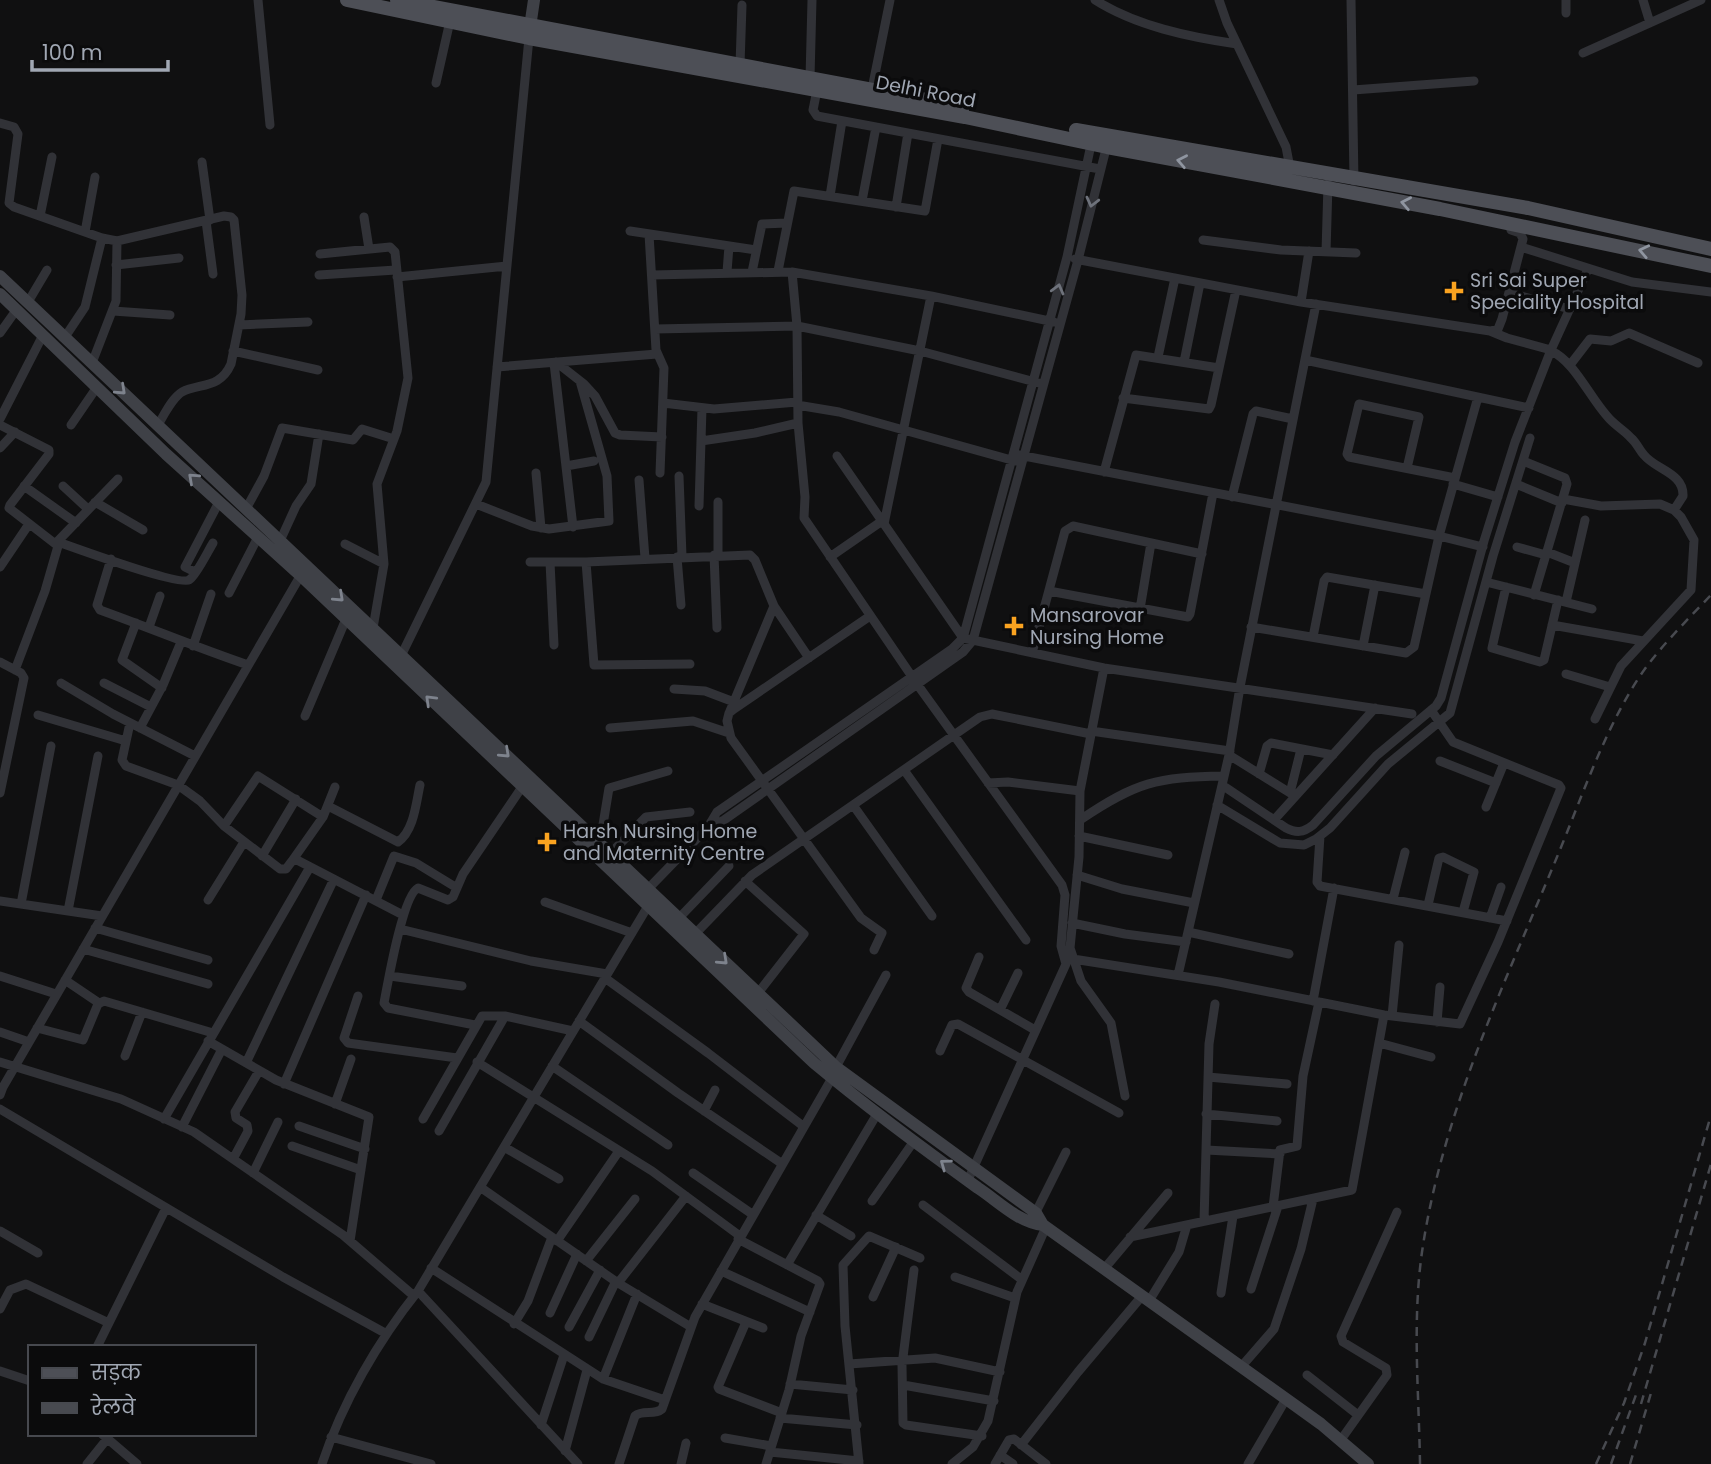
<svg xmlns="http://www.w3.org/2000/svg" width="1711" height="1464" font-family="Poppins,'Noto Sans Devanagari',sans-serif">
	<rect width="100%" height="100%" fill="#101011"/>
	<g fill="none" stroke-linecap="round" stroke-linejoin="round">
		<path stroke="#313237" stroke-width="9" d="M258 0 270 125
			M1095 0C1136 26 1189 37 1237 44
			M1219 0 1227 23 1286 147 1290 168
			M1351 0 1354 181
			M1643 0 1650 23
			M1566 13V0
			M1583 53 1701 0
			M740 65 742 5
			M810 78 812 0
			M436 83 450 21
			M872 89 890 0
			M817 90 813 110 817 116 1100 169
			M1353 90 1474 81
			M0 123 14 127 18 134 9 203 14 207 102 238 117 241 224 216 231 217 234 220 242 295 241 314 231 364C220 389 200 383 182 392 172 398 164 415 158 425
			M202 162 210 220
			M830 196 842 121
			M862 201 876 127
			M896 207 908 133
			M40 216 52 157
			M364 217 369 249
			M206 221 213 274
			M630 231 756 250
			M85 232 95 177
			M649 234 656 350 664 368 660 473
			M1203 240 1281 250 1356 253
			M1521 247 1632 282 1711 292
			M1326 252 1328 184
			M320 254 390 247 395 252 408 378 397 431 377 484 384 564 373 628
			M1075 259 1301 302 1490 331 1498 329 1502 319 1523 239 1520 233 1511 230
			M116 265 179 258
			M778 271 794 191 925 211 938 139
			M727 272 729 246
			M752 272 762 224 787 223
			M792 272 797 326 798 423 805 497 804 518 917 684 1062 885 1065 895 1061 946 1066 964 968 1180
			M319 275 396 270
			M652 275 792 272 931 296 1054 322
			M397 277 507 266
			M1509 293 1570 309
			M28 302 47 270
			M1301 302 1309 251
			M113 311 170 315
			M239 325 308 322
			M655 329 797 326 920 351 1039 383
			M1490 331 1507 338 1551 350
			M0 333 17 309
			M65 337 85 307 102 238
			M233 351 318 370
			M1551 351C1574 361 1589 396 1607 416 1614 425 1624 430 1631 438 1637 443 1639 450 1644 455 1656 470 1684 473 1683 496L1674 510
			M1158 357 1175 278
			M1305 360 1529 408
			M556 362 584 384 595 396 615 433 620 435 662 437
			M1184 362 1200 283
			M92 363 116 301 117 241
			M554 363 573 527
			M1570 365 1590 339 1611 341 1629 333 1698 363
			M497 367 657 354
			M1123 398 1209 409 1211 405 1236 290
			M663 403 714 409 797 402
			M797 405 839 412 1015 461
			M0 419 43 335
			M0 425 49 450V454L10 505 9 508 58 546 45 591 15 670
			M71 425 97 387
			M701 441 755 433 798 423
			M0 448 15 432
			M1019 455 1439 536 1483 547
			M837 456 963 638 1104 668 1412 714
			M1523 461 1565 478 1567 484 1534 595
			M566 466 594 461
			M1407 468 1419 417 1359 404 1347 454 1349 457 1455 478
			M1104 472 1136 355 1219 368
			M536 473 541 528
			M679 476 682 556
			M639 480 645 558
			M1453 484 1498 497
			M1516 484 1562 503
			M24 486 76 523
			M63 486 88 509
			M1232 497 1253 414 1256 411 1293 419
			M1563 499 1601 506 1660 504 1674 510 1681 517 1694 540 1691 590 1621 666 1595 719
			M95 502 143 530
			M476 504 532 526 549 529 609 521 607 476 580 381
			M699 506 702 408
			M246 509 264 476 282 428 353 440 362 429 394 439
			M884 524 931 296
			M280 541 296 506 311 484 319 434
			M58 542C75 548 179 586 189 580 196 576 208 551 213 543
			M56 543 118 479
			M345 544 384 564
			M1517 547 1546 555
			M1547 552 1575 563
			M714 555 717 628
			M718 555V502
			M677 557 681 605
			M830 557 882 521
			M111 559 97 605 100 610C150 628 198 648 248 665
			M530 562H586L750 555 755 560 774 606 809 658
			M550 562 554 645
			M586 562 594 665 690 664
			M0 567 29 524
			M195 572 185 567 219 502
			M1486 582 1592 609
			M1506 587 1492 648 1540 662 1544 660 1558 600
			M1049 591 1188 617 1190 614 1213 493
			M229 593 258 537
			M1566 602 1585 520
			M1140 609 1151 543
			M870 616 734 709 729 713 727 721 731 738 861 918 882 933 874 950
			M136 623 122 660 162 688
			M1552 625 1643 641
			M149 627 160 596
			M1251 627 1406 653 1414 647 1439 536 1478 397
			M1313 637 1324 581 1327 577 1426 594
			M193 646 211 594
			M1363 646 1375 585
			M1032 653 1065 531 1073 526 1202 554
			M400 658 486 482 529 38
			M0 662 21 673 24 678 0 793
			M1104 668 1080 791 1079 857 1070 948 1081 981 1111 1023 1125 1096
			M1566 674 1610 687
			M61 683 113 714 195 756
			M104 683 151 707
			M674 689 705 691 734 702
			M730 711 774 606
			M38 715 126 741
			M305 716 346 619
			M130 723 122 760 126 766 178 785 200 801 224 826 280 869H286L292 861 297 860 403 915
			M140 728 163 685 181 642
			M610 728 693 721 729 733
			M1091 731 1230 751
			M1229 755 1295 796
			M1440 761 1496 783
			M904 770 1026 940
			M1259 774 1267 746 1271 743 1333 755
			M988 783 1008 782 1080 791
			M1222 785 1286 828C1296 833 1303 833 1313 825L1376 756 1436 706 1441 698 1484 541 1515 442 1551 350 1588 269
			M1290 793 1301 749
			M853 805 932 916
			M1217 805 1280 843 1304 845 1316 839 1330 828 1388 764 1450 713 1493 556 1530 438
			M328 806 398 842C414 831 416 803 420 785
			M1486 807 1504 763
			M1080 820C1136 782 1157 777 1224 776
			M1274 820 1375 708
			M224 826 258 776 323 817
			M708 827 724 820 963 652 973 640 1078 260 1107 145
			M1079 836 1168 855
			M1320 836 1317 882 1320 886 1507 921
			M600 843 609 788 668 771
			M611 853 646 817 690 812
			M262 856 296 799
			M292 861 323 817 335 787
			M1077 875 1122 889 1194 903
			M745 881 804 934 758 993
			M645 892 708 827 717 812 952 649 963 638 1067 257 1092 140
			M1393 899 1405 852
			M208 900 244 842
			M376 900 394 856 416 863 457 888
			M0 901 102 916
			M545 902 632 933
			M21 904 51 746
			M1428 905 1439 858 1443 857 1474 872 1463 912
			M68 911 98 756
			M679 918 729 866
			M1490 918 1501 887
			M1072 923 1125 934 1186 942
			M95 928 208 960
			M400 929 531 961 607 974
			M1188 932 1289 954
			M695 934 752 875 980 717 992 714 1091 734
			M83 949 208 984
			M979 957 966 988 969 992 1035 1030
			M1073 959 1219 982 1384 1015 1460 1024 1498 942 1561 788 1559 785 1453 742 1431 710
			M1178 975 1229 755 1240 687 1316 304
			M0 976 56 994
			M390 976 462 986
			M605 978 708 1053 803 1126
			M65 980 99 1003
			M358 996 344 1038 348 1043 457 1058
			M1313 1001 1334 888
			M1000 1010 1018 973
			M1392 1016 1399 945
			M579 1021 678 1093 781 1163
			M1437 1022 1440 987
			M475 1025 388 1008 384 1003C388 982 403 895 418 888L448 900 453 897 463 874 522 787
			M37 1028 83 1040 98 1004 104 1001 213 1033
			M0 1032 29 1042
			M208 1041 276 1080 369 1117 350 1241
			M1379 1043 1431 1057
			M940 1051 952 1025 958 1024 1119 1113
			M125 1056 142 1012
			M0 1062 121 1099 194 1132 343 1235 414 1296
			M477 1062 652 1171 740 1236
			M246 1063 334 879
			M552 1066 668 1145
			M836 1067 886 975
			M1208 1077 1287 1084
			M284 1084 366 895
			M0 1095 3 1087 302 573
			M335 1104 351 1059
			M0 1109 283 1277 385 1333
			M704 1111 715 1090
			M1206 1114 1277 1121
			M164 1119 310 867
			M423 1119 482 1016H505L573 1031
			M299 1126 365 1149
			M182 1127 222 1049
			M439 1131 505 1016
			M292 1146 361 1170
			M504 1147 559 1179
			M1206 1150 1280 1154
			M233 1159 248 1131 247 1125 236 1118 235 1112 259 1071
			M253 1173 278 1122
			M693 1173 752 1214
			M480 1187 618 1283 691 1327
			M872 1201 914 1141
			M923 1205 1021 1279
			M1273 1207 1280 1150 1297 1146 1303 1076 1319 1002
			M816 1215 851 1236
			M1034 1216 1066 1152
			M1204 1221 1209 1044 1215 1004
			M0 1231 38 1253
			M1130 1237 1352 1190 1384 1015
			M738 1239 818 1281 820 1284 801 1336 789 1390 766 1464
			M557 1241 619 1151
			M586 1261 635 1199
			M787 1265 877 1114
			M431 1268 603 1379 665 1400
			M1104 1269 1168 1193
			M914 1270 902 1365 903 1423 906 1425 982 1436
			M721 1271 810 1312
			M955 1277 1015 1298
			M618 1283 686 1196
			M1251 1289 1278 1206
			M418 1291 578 1464
			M1221 1293 1233 1216
			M873 1297 896 1247
			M1149 1301 1179 1252 1187 1225
			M702 1304 763 1328
			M0 1309 10 1290 26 1284 109 1323
			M550 1313 577 1254
			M746 1322 718 1387 719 1389 782 1413
			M514 1324 528 1301 552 1237
			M569 1327 600 1270
			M589 1337 616 1281
			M97 1347 166 1208
			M849 1364 935 1358 1000 1372
			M1241 1367 1274 1329 1301 1249 1313 1199
			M0 1371 30 1381
			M1307 1375 1358 1415
			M603 1379 637 1294
			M790 1384 853 1390
			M903 1385 994 1401
			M780 1418 857 1425
			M541 1425 564 1355
			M102 1434 137 1464
			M331 1437 431 1464
			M725 1438 771 1446
			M1340 1441 1387 1375 1386 1368 1343 1342 1341 1336 1397 1212
			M1021 1445 1078 1372 1142 1296
			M565 1451 587 1370
			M770 1452 859 1461
			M1000 1455 1013 1464
			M87 1464 107 1439
			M322 1464C342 1403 378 1341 418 1291L651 901
			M619 1464 635 1416C643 1409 654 1416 662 1409L695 1317 832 1078
			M681 1464 686 1443
			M859 1464 845 1326 843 1265 869 1236 920 1258
			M952 1464 973 1447 988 1421 1017 1292 1046 1227
			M995 1464 1009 1440 1014 1439 1046 1464
			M1248 1464 1286 1399"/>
		<path stroke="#3f4147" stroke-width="12" d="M530 27 534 0
			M0 276 836 1067 1036 1213 1043 1225 1321 1424 1368 1464
			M0 294 166 454 300 575 814 1063C867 1107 922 1148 978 1188 998 1201 1019 1223 1043 1225"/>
		<path stroke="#4d4f56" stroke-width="14" d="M347 0 529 38 965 117 1107 147 1440 209 1711 266
			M397 0 963 107
			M1076 130 1528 208 1711 249"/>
		<path stroke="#484a50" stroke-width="2.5" stroke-dasharray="9 7" stroke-linecap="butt" d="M1641 1404 1711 1164
			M1420 1464C1419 1394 1412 1322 1422 1252 1442 1114 1504 985 1557 857 1582 797 1608 719 1647 666 1666 641 1689 618 1711 595
			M1596 1464 1624 1403 1645 1343 1711 1115
			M1611 1464 1637 1392
			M1630 1464 1651 1393"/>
	</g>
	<defs><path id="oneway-chevron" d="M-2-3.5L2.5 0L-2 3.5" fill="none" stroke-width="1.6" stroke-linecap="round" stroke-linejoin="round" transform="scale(1.75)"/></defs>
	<g stroke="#8f95a0">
		<use href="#oneway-chevron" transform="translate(1182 161) rotate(-169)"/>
		<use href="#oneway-chevron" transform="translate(1406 203) rotate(-169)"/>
		<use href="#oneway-chevron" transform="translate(1644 251) rotate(-168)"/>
	</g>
	<g stroke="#6e727b">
		<use href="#oneway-chevron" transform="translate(1092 202) rotate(104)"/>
		<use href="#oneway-chevron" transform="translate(1058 289) rotate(-75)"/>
	</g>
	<g stroke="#7e838d">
		<use href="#oneway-chevron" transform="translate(121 390) rotate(43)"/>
		<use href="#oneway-chevron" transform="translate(193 478) rotate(-138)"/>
		<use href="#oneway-chevron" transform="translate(339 597) rotate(43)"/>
		<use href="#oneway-chevron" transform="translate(430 700) rotate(-136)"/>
		<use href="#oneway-chevron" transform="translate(505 753) rotate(43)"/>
		<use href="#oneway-chevron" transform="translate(723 960) rotate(43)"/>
		<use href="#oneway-chevron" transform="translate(945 1164) rotate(-144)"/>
	</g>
	<g fill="#faa320" stroke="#0b0b0c" stroke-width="2.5">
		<path d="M1450.5 280.5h7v7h7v7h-7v7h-7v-7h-7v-7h7z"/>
		<path d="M1010.5 615.5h7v7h7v7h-7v7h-7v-7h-7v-7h7z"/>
		<path d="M543.5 831.5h7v7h7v7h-7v7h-7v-7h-7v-7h7z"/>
	</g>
	<g text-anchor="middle" stroke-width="7" stroke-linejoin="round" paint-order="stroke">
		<g font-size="19" fill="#a0a7b3" stroke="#0b0b0c">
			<text transform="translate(926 91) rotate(11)" y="7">Delhi Road</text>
		</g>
		<g font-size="19" fill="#a0a7b3" stroke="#0b0b0c" text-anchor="start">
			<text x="1470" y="287">Sri Sai Super<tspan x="1470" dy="22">Speciality Hospital</tspan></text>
			<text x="1030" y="622">Mansarovar<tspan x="1030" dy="22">Nursing Home</tspan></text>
			<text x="563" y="838">Harsh Nursing Home<tspan x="563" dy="22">and Maternity Centre</tspan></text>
		</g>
	</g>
	<rect x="28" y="1345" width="228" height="91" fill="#0b0b0c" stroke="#47494f" stroke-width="2"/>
	<rect x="42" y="1368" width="35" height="10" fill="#4d4f56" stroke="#47494f" stroke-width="2"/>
	<text x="91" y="1380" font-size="21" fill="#a0a7b3">सड़क</text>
	<rect x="42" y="1403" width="35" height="10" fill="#484a50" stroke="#47494f" stroke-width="2"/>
	<text x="91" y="1415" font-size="21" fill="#a0a7b3">रेलवे</text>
	<path d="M32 60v10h136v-10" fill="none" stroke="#a0a7b3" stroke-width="3.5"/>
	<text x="42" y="60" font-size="21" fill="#a0a7b3" stroke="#0b0b0c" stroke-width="5" paint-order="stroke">100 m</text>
</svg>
